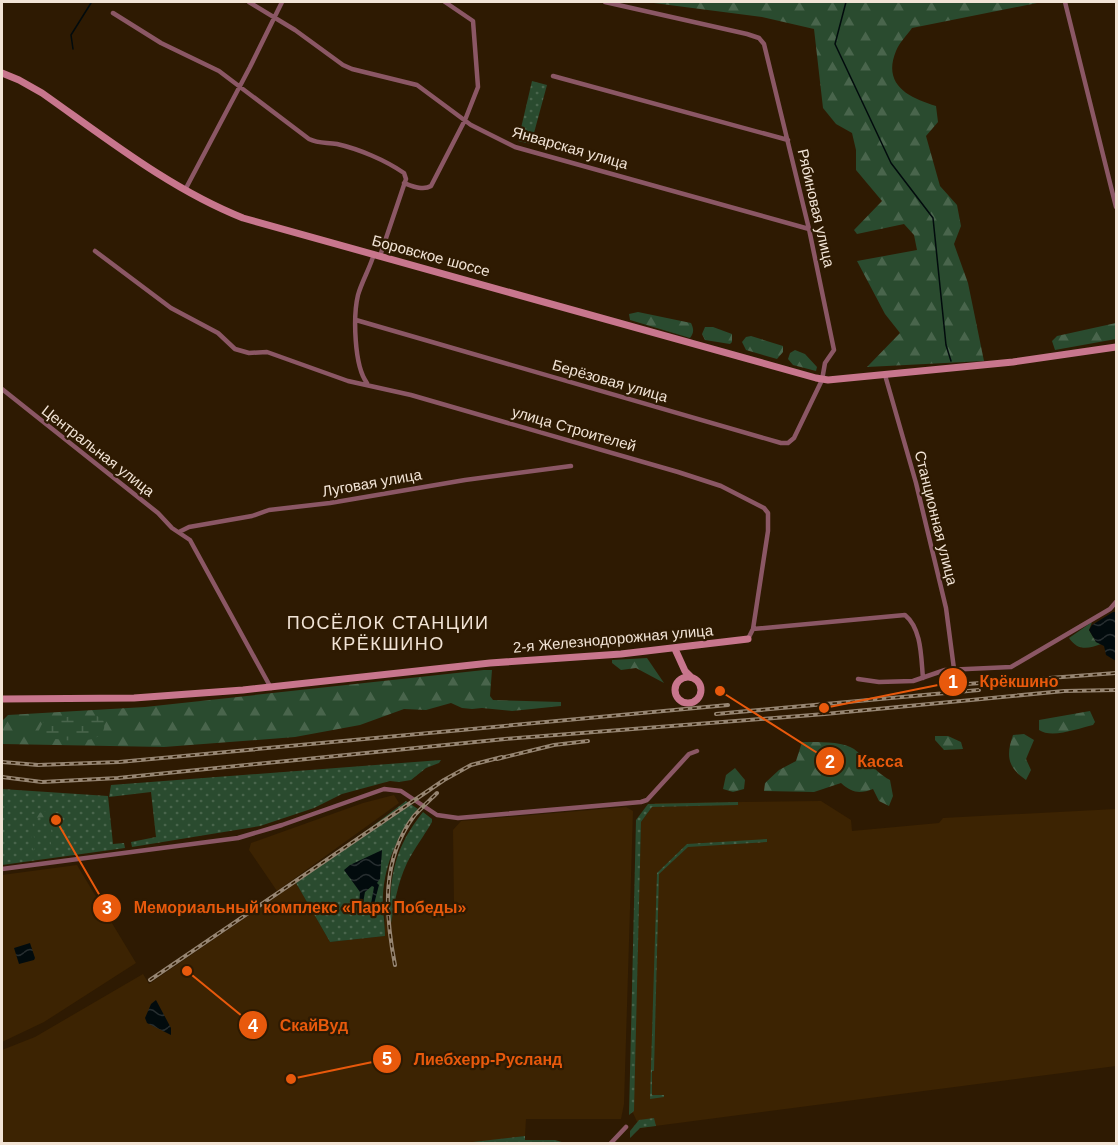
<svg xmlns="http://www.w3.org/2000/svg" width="1118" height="1145" font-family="Helvetica,sans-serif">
	<defs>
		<pattern id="grass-dots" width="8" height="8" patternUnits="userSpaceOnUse" patternTransform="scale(1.5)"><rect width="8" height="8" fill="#2a4b2f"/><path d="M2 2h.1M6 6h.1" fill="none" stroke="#49654c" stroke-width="1.8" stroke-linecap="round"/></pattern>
		<pattern id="forest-firs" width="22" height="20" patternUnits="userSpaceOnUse" patternTransform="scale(1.5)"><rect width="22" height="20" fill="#2a4b2f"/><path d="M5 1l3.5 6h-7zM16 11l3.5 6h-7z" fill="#49654c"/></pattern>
		<pattern id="wetland-marsh" width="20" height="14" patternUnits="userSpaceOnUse" patternTransform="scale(1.5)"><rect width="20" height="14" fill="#2a4b2f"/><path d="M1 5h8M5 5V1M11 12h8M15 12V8" fill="none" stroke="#49654c"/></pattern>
		<pattern id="water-waves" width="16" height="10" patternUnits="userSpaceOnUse" patternTransform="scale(1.5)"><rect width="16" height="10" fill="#020b0d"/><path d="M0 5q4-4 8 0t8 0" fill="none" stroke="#272e30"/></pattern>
	</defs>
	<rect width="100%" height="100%" fill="#2e1a02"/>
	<path fill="#3c2302" d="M394 795 399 803 277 891 249 850 251 843 363 803Z
		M821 801 851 820 852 831 939 823 943 818 1116 809V1066L640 1128 633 1113 641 822 655 803Z
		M626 807 633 811 624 1104 621 1119H526L525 1136 464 1144H2V1050L35 1037 143 974 149 984 296 883 330 942 385 936V914L454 904 453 830 461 821Z
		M77 865 136 963 44 1022 2 1042V875Z"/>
	<path fill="url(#grass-dots)" d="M532 81 547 85 531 144 518 141Z
		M441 760 439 763 426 768 411 780 399 782 390 781 342 794 314 808 260 826 132 847 131 842 156 837 151 792 109 797 111 785Z
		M2 789 108 796 113 844 124 843 125 848 2 865Z
		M406 801 418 809C398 834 385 863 383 895 382 910 385 921 385 936L330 942 296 883Z
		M738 802V805L652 807 641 822 634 1111 629 1115 636 820 648 804Z
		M423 812 432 819V822C424 836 414 849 407 863 397 884 394 906 390 929 389 882 392 850 423 812Z
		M767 839V842L688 847 659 874 654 1071H652V1095H664V1097L650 1099 657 873 687 844Z
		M654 1118 656 1126 640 1128 630 1138V1131L639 1120Z
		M525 1136V1140H555L565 1143H464Z"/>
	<path fill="url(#forest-firs)" d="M646 2H1042L912 28C907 35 899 43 896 51 882 85 909 98 936 106L938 122 926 136 940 186 957 205 961 226 954 244 968 283 984 361 867 367 900 333 885 314 857 261 917 250 914 235 904 224 857 234 854 230 882 201 856 170V150L852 133 836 124 823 108 814 29 762 17Z
		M638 312 691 323C694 329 694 333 690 338L630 320 629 314Z
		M1116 323V339L1055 350 1052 341 1057 336Z
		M705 327H713L732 334V342L730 344 705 340 702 334Z
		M751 336 783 346V352L777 359 746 350 742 342 746 337Z
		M795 350 805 354 817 367 816 371 793 365 788 359 790 353Z
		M1092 622 1089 630 1096 642 1101 644C1088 649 1078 651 1069 638Z
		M647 658 664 683 636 668 621 670 612 663V660Z
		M484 670H492L490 696 493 700 561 702V706L512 711 482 708 472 709 462 708 451 703 426 710 404 709 360 725 295 737 164 747 2 744V721L8 715 145 707Z
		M1090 711 1095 722 1093 725C1079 728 1052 739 1039 730V720Z
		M1024 734 1034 740 1026 759 1031 770 1026 780C1007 767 1006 755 1013 735Z
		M935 736H948L961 742 963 749 944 750 935 740Z
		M802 742C815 742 843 741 854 749 867 759 875 772 890 780L893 796 889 806 879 801 873 789C860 794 852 793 841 783L814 792 764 791 765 783 779 770 796 761Z
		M735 768 745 780 744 789 733 792 723 789 726 775Z
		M48 811 54 848 52 849 46 817 32 818 35 847 33 851 29 815Z"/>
	<path fill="url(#wetland-marsh)" d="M97 716 104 721C104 724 105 728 103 731 97 747 53 739 40 736L38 732 43 722 66 717Z"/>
	<path fill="url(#water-waves)" fill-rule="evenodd" d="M1113 612H1116V661L1106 655 1104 646 1096 642 1089 630 1092 625Z
		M382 850 380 879 377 883 379 885 373 908 366 910 359 906 360 892 344 870 350 865ZM372 886 374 887 371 904 366 906 363 903 365 892Z
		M30 943 35 958 34 960 19 964 14 948Z
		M156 1000 171 1028V1035L147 1023 145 1018 151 1004Z"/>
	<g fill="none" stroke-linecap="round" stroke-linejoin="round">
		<path stroke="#020b0d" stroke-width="1.5" d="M846 2 835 44 891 163 933 218 946 345 951 361
			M73 49 71 35 91 3"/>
		<path stroke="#8b5765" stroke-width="4.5" d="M249 2 295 30 343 65 352 69 417 85 471 125 515 147 809 229
			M1065 2 1116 207
			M113 13 161 43 219 71 309 139C319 144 327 142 337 144 359 149 385 160 404 173L406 179 380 256
			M553 76 788 140
			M404 183C412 186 423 191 431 186L465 120 478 87 473 21 445 2
			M185 190 250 67 282 2
			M95 251 171 308 218 333 235 349 249 353 267 352 348 381 411 395 678 472 721 486 764 508 768 513V531L753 629 748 639
			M356 320 781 443H788L794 438 822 380 825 363 834 350 809 229 764 44 759 38 747 34 605 2
			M885 375 916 483 946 608 954 669
			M367 383C354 366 353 316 358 295 362 281 370 268 374 254
			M2 389 158 513 172 528 190 540 271 688
			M179 532 189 527 252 516 269 510 330 503 465 480 571 466
			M753 629 905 615C922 629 921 658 923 678
			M858 679 879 682 913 681 945 670 1011 667 1110 609 1116 602
			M2 869 238 838 282 825 384 789 401 791 437 815 458 818 641 802 647 800 689 754 697 751
			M610 1144 626 1127"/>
		<path stroke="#c8768d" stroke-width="7" d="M2 73 19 80 42 93C106 138 170 189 243 218L816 378 828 380 1013 362 1116 347
			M675 649 685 671 691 677
			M675 690a13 13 0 1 1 26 0a13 13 0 1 1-26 0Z
			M2 699 134 698 243 690 490 663 621 654 748 639"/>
		<defs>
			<path id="rail" d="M967 684 1116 673
				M716 714 979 690
				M497 759 554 745 588 741
				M2 762 38 765 119 762 728 705
				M2 777 42 782 118 778 505 739 825 714 1064 691 1116 690
				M395 965C385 913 381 860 414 816 421 808 430 800 437 793
				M150 980 444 780 471 765 502 757"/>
		</defs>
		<use href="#rail" stroke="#968572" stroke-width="4"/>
		<use href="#rail" stroke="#2e1a02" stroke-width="1.5" stroke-dasharray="4.5" stroke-linecap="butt"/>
	</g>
	<g text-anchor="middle" stroke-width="4.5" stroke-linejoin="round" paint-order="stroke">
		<g font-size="15" fill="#f2e4d6" stroke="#2e1a02">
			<text transform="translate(570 148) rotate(16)" y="5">Январская улица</text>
			<text transform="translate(816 208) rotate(77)" y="5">Рябиновая улица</text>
			<text transform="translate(431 256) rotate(15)" y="5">Боровское шоссе</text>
			<text transform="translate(610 381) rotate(16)" y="5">Берёзовая улица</text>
			<text transform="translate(574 429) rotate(16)" y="5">улица Строителей</text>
			<text transform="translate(98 451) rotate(38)" y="5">Центральная улица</text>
			<text transform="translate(372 483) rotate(-10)" y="5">Луговая улица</text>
			<text transform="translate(936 518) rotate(76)" y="5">Станционная улица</text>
			<text transform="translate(613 639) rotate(-5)" y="5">2-я Железнодорожная улица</text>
		</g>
		<g font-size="18" letter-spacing="1.5" fill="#f2e4d6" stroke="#2e1a02">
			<text x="388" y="629">ПОСЁЛОК СТАНЦИИ<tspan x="388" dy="21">КРЁКШИНО</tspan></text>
		</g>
	</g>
	<path fill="none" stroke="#e8590c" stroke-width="2" d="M824 708L953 682M720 691L830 761M56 820L107 908M187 971L253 1025M291 1079L387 1059"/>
	<g fill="#e8590c" stroke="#2e1a02" stroke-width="2">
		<circle cx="824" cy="708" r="6"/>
		<circle cx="720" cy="691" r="6"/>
		<circle cx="56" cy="820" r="6"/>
		<circle cx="187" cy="971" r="6"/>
		<circle cx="291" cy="1079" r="6"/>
		<circle cx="953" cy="682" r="15"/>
		<circle cx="830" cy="761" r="15"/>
		<circle cx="107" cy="908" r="15"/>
		<circle cx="253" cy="1025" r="15"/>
		<circle cx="387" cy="1059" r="15"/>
	</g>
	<g font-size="18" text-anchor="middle" font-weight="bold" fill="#fff">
		<text x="953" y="688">1</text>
		<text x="830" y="768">2</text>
		<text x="107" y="914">3</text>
		<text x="253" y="1032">4</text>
		<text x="387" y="1065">5</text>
	</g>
	<g font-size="16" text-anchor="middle" font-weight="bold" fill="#e8590c" stroke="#2e1a02" stroke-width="4.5" stroke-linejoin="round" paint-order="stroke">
		<text x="1019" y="687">Крёкшино</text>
		<text x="880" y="767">Касса</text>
		<text x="300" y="913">Мемориальный комплекс «Парк Победы»</text>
		<text x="314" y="1031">СкайВуд</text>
		<text x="488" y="1065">Лиебхерр-Русланд</text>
	</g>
	<rect width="1118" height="1145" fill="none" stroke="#f2e4d6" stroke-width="6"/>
</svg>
